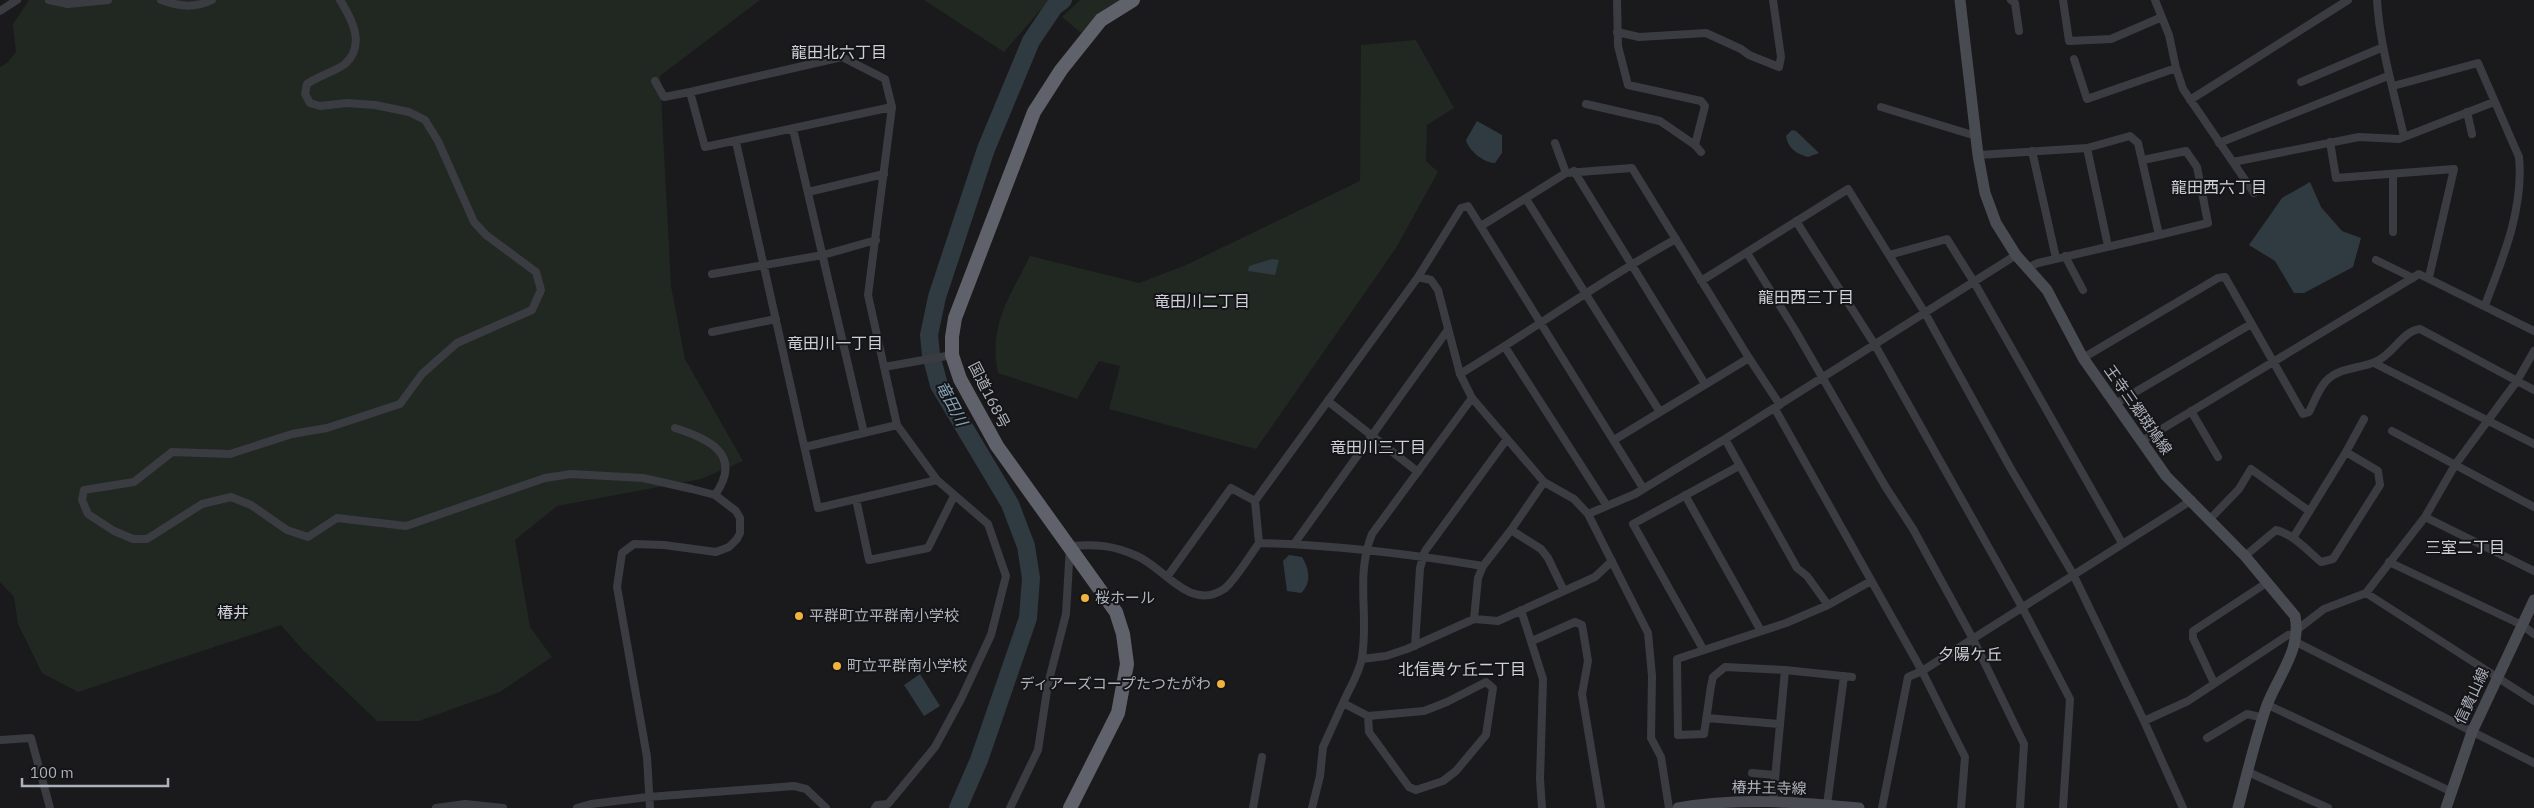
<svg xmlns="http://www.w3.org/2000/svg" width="2534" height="808" font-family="'IBM Plex Sans','Noto Sans JP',sans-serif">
	<rect width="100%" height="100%" fill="#1a1a1d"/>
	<path fill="#202821" d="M29 0H760L660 76 671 286 685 359 743 461 701 479 557 506 515 540 530 627 552 657 500 692 419 721H377L303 650 281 625 78 692 42 673 18 624 14 597 0 582V67L7 63 16 52 13 24Z
		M924 0H1049L1004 52Z
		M1080 0H1121L1101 12 1081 33 1062 17Z
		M1416 40 1454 108 1427 125 1426 161 1438 172 1396 248 1256 449 1109 409 1120 366 1099 361 1077 399 998 373C988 325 1010 297 1030 256L1139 283 1186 265 1360 181 1361 45Z"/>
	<path fill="#303a41" d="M1477 121 1502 135V153L1495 163C1484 163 1469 151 1466 140Z
		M1792 130 1796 131 1819 153 1808 157C1797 154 1788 149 1786 136Z
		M2310 182 2321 207 2342 231 2361 238 2353 267 2304 293H2294L2275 261 2249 245 2282 198Z
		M1272 259 1279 260 1275 275 1248 271 1249 266Z
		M1289 555 1302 557C1309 568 1312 583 1301 593L1287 591 1283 561Z
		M920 674 940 706 924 716 904 685Z"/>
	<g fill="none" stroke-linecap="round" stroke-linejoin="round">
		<path stroke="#303a41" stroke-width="18" d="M958 808 979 760 1028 618 1031 578 1026 546 1010 504 939 385 931 355 929 335 937 297 986 149 1031 41 1054 7 1063 0"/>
		<path stroke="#3b3c42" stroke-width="8" d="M49 0 68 4 108 0
			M161 0C178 6 194 9 212 0
			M340 0C352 19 366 45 345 64 338 70 318 76 307 84L305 94 310 103 320 106 347 103 375 105 409 112 425 120 438 141 474 222 486 235 536 272 541 290 532 310 457 343 422 374 400 404 327 428 292 434 230 454 172 452 134 482 84 490 82 500 88 514 114 531 133 539H147L202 504 231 497 251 505 287 530 308 537 337 518 406 526 545 478 571 474 643 478 692 489 715 495 736 511 740 518V533L737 539 729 547 716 552 664 545 634 544 622 553 617 587 647 757 650 808
			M1617 0 1618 46 1628 85 1701 101 1705 106 1695 145
			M2011 0 2015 3 2019 31
			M2063 0 2069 41 2111 39 2162 17
			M2155 0 2169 35 2176 68 2183 89 2254 193
			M2377 0C2380 48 2394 91 2404 137
			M0 11 17 0
			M1617 32 1639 37 1706 33 1741 49 1749 55 1779 67 1781 57 1773 0
			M2074 59 2087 99 2176 68
			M655 81 664 97 690 92
			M2301 82 2381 48
			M2393 86 2478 63 2519 157C2524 208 2503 258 2485 305
			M2190 100 2348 0
			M1586 104 1660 121 1695 145 1701 152
			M1881 107 1976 136
			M2467 112 2472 134
			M793 129 864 433
			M736 142 818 508 937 480 897 425 868 295 892 107 885 79 842 57 690 92 705 147 892 107
			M2330 142 2336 178 2454 169 2429 277
			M1555 143 1566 173
			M2219 143 2388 76
			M2087 148 2108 246
			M2032 151 2056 258
			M1978 155 2087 148 2130 136 2138 143 2159 235 2038 263 2029 267
			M2143 160 2186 151 2197 167 2208 223 2159 235
			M2233 162 2359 137 2399 139 2494 102
			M1574 171 1705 384
			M2393 174V232
			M808 192 884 174
			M1526 199 1660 412
			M1796 221 1875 345 2022 607 2070 699 2063 808
			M1481 226 1566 173 1632 168 1749 358 1780 405
			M1747 253 1795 330 1885 486 1913 529 1973 639 2024 744 2020 808
			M1889 255 1947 239 1974 282 2122 543
			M2065 256 2083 290
			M2376 260 2413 278
			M712 274 823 255 876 240
			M1418 277 1431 280 1438 290 1460 374 1472 398 1544 482 1574 499 1588 514 1648 633 1652 676 1651 738 1661 757 1669 808
			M1701 281 1848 189 1925 313 2011 469 2073 574 2144 721 2183 808
			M712 332 776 319
			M1505 347 1607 506
			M2083 358 2218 278 2225 277 2303 414 2309 412C2314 402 2318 390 2326 381 2339 367 2359 369 2375 362 2393 355 2402 331 2420 329L2534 390
			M2374 363 2534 444
			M884 367 952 355
			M1460 374C1533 330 1601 280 1676 239
			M1329 402 1418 472
			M2115 404 2251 324
			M1775 409 1922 671 1965 757 1961 808
			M2191 411 2218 457
			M675 428C710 439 743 455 715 495
			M2392 431 2534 507
			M1725 439 1797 568 1807 576 1828 605
			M1614 440 1749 358
			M2142 441 2419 274 2534 331
			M805 447 897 425
			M2346 452 2364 419
			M1685 495 1761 631
			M856 499 869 560 928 548 954 496
			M1588 514 1635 494 1725 439 2016 255
			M2425 517 2534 571
			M2210 519 2239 489 2251 469 2309 511
			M1511 530 1541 549 1548 558 1564 591
			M1259 543 1255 501 1418 277 1461 208 1468 206 1643 488
			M1294 544 1447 331
			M2245 556 2276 530C2293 534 2308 551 2321 562L2333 559 2380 485 2378 471 2346 452 2293 538
			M2389 562 2522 625 2534 634
			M1167 577 1231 488 1255 501
			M2366 593 2534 701
			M1521 610 1543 679 1540 779 1542 808
			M1474 619 1478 578 1483 566
			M2298 629 2324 609 2366 593 2425 517 2455 465 2517 381 2534 351
			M1532 641 1575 622 1582 625 1588 661 1582 694 1601 808
			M2296 642 2534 763
			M1415 646 1420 568 1425 551 1507 439
			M1703 649 1633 524 1739 466
			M1362 659 1386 656 1407 649 1474 619 1498 621 1595 577 1612 561
			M1785 670 1725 667 1713 677 1711 686 1704 734 1678 735 1677 659 1786 623 1828 605 1871 581
			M1486 682 1493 688 1486 735 1456 771 1443 781 1416 790 1409 787 1369 732 1368 716 1424 711 1447 702Z
			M2214 683 2193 638V631L2268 582
			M2268 705 2450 791
			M1368 716 1343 703C1349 689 1360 672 1362 657 1369 614 1355 576 1372 534L1472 398
			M1707 718 1779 724
			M2144 721 2188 701 2288 635 2297 634
			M2207 738 2247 714 2264 718
			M0 740 31 738 50 808
			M2248 772 2328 808
			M1752 773 1775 775
			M1773 801 1785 670 1852 677
			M1827 805 1844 676
			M436 808 465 804 503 808
			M577 808 591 804 648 797 794 786 806 789 826 808
			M875 808 877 805 888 804 935 747 961 699 991 635 1006 576 988 524 937 480
			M1010 808 1038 750 1048 684 1066 614 1070 546C1096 544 1113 545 1137 556 1165 568 1190 612 1224 589 1233 583 1251 554 1259 543 1334 545 1409 554 1483 566L1511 530 1544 482
			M1253 808 1262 757
			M1312 808 1320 776 1323 747 1343 703
			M1882 808 1908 677 1922 671 2192 500"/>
		<path stroke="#494b52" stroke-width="11" d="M1960 0 1978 155 1985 193 1996 223 2016 255 2047 290 2083 358 2166 476 2245 556 2295 616C2302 649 2278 676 2267 705 2255 739 2247 774 2238 808
			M1678 808C1738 797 1799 802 1859 808
			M2446 808 2472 732 2534 600"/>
		<path stroke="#5f626a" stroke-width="14" d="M1070 808 1118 713 1127 664 1123 634 1116 612 997 446 960 379 952 355V337L955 318 1034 112 1061 70 1101 20 1133 0"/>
	</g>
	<g fill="#f1b33e" stroke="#151518" stroke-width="2">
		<circle cx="1085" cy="598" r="5"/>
		<circle cx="799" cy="616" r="5"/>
		<circle cx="837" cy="666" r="5"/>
		<circle cx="1221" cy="684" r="5"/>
	</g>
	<g text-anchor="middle" stroke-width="4" stroke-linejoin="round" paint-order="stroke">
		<g font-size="15" fill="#adb2bc" stroke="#151518">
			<text transform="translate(989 395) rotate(63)" y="5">国道168号</text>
			<text transform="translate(2138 410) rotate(55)" y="5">王寺三郷斑鳩線</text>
			<text transform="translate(2472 696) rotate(-65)" y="5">信貴山線</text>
			<text transform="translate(1769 788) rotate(1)" y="5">椿井王寺線</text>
		</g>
		<g font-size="15" fill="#adb2bc" stroke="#151518" text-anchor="start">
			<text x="1095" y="603">桜ホール</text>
			<text x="809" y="621">平群町立平群南小学校</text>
			<text x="847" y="671">町立平群南小学校</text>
			<text x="1211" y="689" text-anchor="end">ディアーズコープたつたがわ</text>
		</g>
		<g font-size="16" fill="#ced1d8" stroke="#151518">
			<text x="839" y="58">龍田北六丁目</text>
			<text x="2219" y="193">龍田西六丁目</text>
			<text x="1806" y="303">龍田西三丁目</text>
			<text x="1202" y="307">竜田川二丁目</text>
			<text x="835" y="349">竜田川一丁目</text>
			<text x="1378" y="453">竜田川三丁目</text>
			<text x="2465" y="553">三室二丁目</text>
			<text x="233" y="618">椿井</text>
			<text x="1970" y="660">夕陽ケ丘</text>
			<text x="1462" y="675">北信貴ケ丘二丁目</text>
		</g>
		<g font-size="16" font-style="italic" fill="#85a0b6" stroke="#151518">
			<text transform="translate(952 403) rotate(62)" y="6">竜田川</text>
		</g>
	</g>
	<path d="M22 778v8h146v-8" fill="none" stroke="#adb2bc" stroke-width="2.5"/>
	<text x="30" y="778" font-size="15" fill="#adb2bc" stroke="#151518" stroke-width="4" paint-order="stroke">100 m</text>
</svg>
